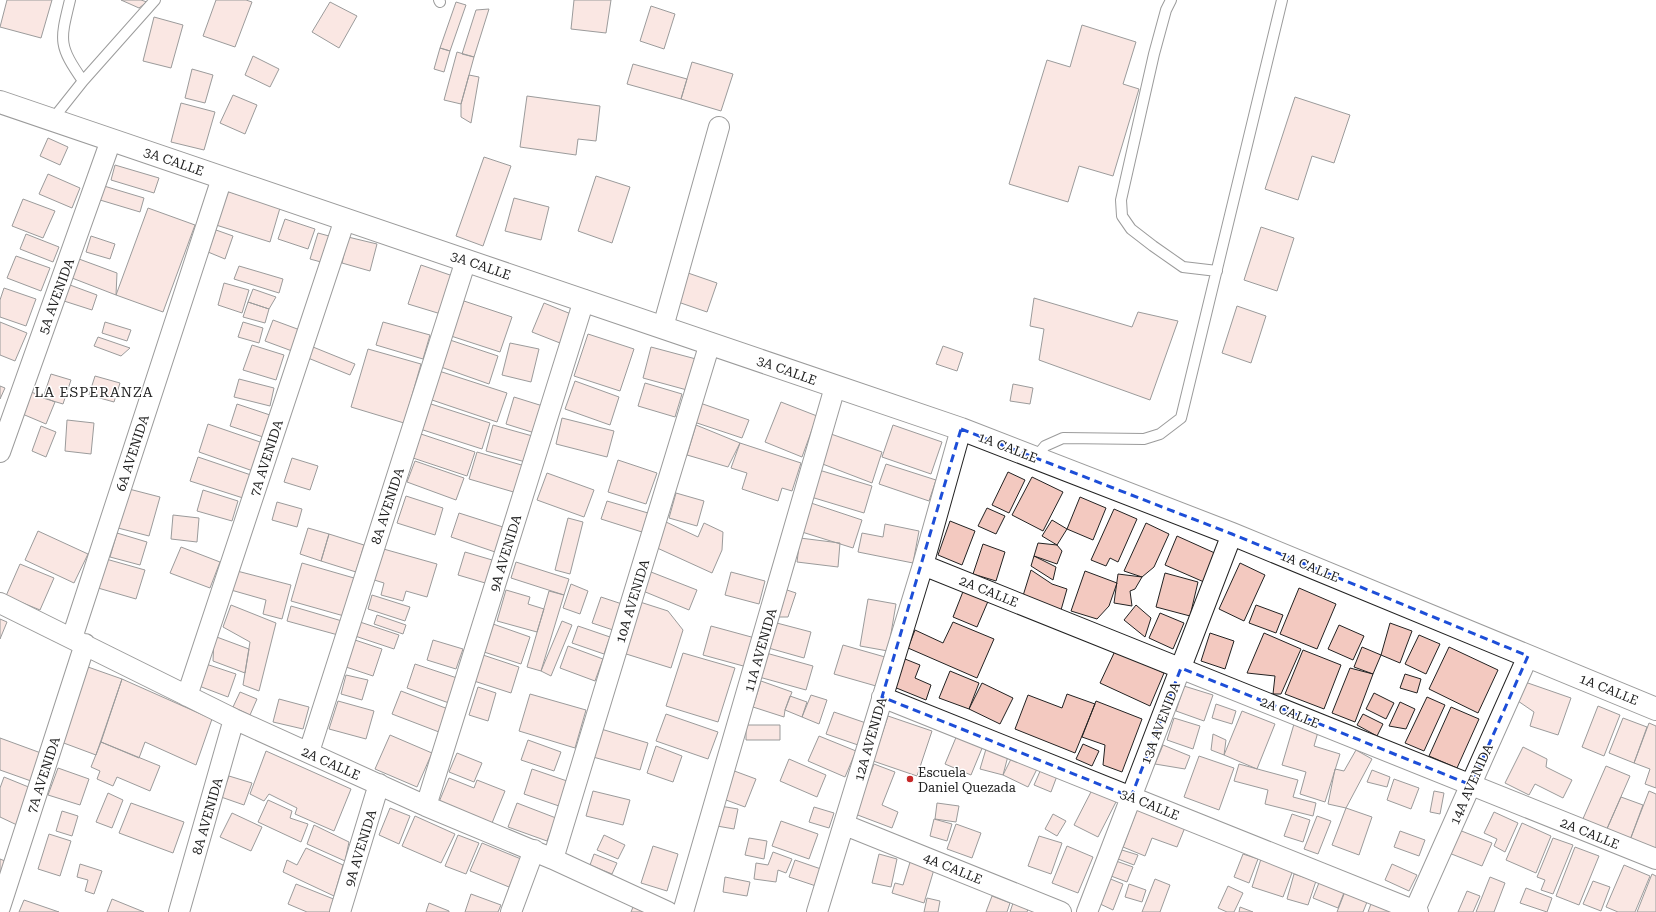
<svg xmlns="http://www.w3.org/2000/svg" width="1656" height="912" font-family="'Roboto Serif',serif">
	<rect width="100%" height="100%" fill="#fff"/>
	<path fill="#f3c9c0" stroke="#222" d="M7 0H52L41 38 0 27Z
		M121 0H141L147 2 139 8Z
		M216 0H246L252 2 235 47 203 36Z
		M574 0H611L606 33 571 29Z
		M330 2 357 16 339 48 312 32Z
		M456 2 466 5 450 51 440 48Z
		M651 6 675 14 664 49 640 41Z
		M489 9 474 57 462 54 476 10Z
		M154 17 183 25 171 68 143 61Z
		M1082 25 1136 42 1123 84 1139 89 1113 176 1079 166 1068 202 1009 184 1047 60 1070 67Z
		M440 48 450 51 444 72 434 69Z
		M457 52 474 57 461 104 444 100Z
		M253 56 279 69 270 87 245 75Z
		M692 62 733 74 721 111 681 99Z
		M633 64 687 79 681 99 627 84Z
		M192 69 213 75 205 103 185 98Z
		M469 75 479 77 471 123 461 117V104Z
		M233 95 257 105 245 134 220 123Z
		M527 96 600 106 596 141 578 139 576 155 520 147Z
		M1295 97 1350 115 1334 163 1312 156 1298 200 1265 189Z
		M181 103 215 112 204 150 171 142Z
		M48 138 68 147 60 165 40 156Z
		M484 157 511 166 483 246 456 236Z
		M115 165 159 178 154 193 111 180Z
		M48 174 80 188 72 208 39 194Z
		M596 176 630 187 612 243 578 231Z
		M104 186 144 198 140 212 100 200Z
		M227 191 280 208 270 242 216 225Z
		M514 198 549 207 541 240 505 231Z
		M23 199 55 211 43 238 12 226Z
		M148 208 195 225 163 312 116 295Z
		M285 219 315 229 308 249 278 239Z
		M1261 227 1294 238 1277 291 1244 280Z
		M216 230 233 236 225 259 208 252Z
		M318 233 329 236 321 262 310 259Z
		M26 234 59 247 53 262 20 249Z
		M91 236 115 244 110 259 86 252Z
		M348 237 377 244 370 271 342 263Z
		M16 256 50 268 41 291 7 278Z
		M79 259 117 273 116 295 72 278Z
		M421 265 453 276 441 314 408 304Z
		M239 266 283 279 279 293 234 279Z
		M688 273 717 283 707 312 678 302Z
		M224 283 249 290 242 313 218 305Z
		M70 285 97 295 92 310 64 301Z
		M4 288 36 299 26 326 0 317V300Z
		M253 289 276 297 269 309 248 302Z
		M1034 298 1132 327 1138 312 1178 321 1150 400 1039 360 1044 329 1030 326Z
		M464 301 512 317 500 352 451 336Z
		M248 302 269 309 265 323 243 317Z
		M544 303 571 314 560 343 532 332Z
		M1237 306 1266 316 1251 363 1222 353Z
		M273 320 300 330 292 351 265 341Z
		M0 322 27 333 15 361 0 355Z
		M105 322 131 330 127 341 102 333Z
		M243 322 263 328 259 343 238 337Z
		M383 322 430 335 423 359 376 345Z
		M588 334 634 349 620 391 574 376Z
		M98 337 130 348 121 356 94 346Z
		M450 340 498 356 489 384 441 367Z
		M510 343 539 349 531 382 502 375Z
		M252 345 284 355 276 380 243 370Z
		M943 346 963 353 957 371 936 364Z
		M313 347 355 364 350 375 308 358Z
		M651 347 696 359 687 390 643 378Z
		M368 349 421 364 404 423 351 407Z
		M439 371 507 393 497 422 429 399Z
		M51 374 71 380 63 404 43 398Z
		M95 376 120 383 114 402 89 395Z
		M239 379 274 388 270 406 234 397Z
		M575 381 619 397 610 425 565 409Z
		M645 383 682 394 675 417 638 406Z
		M1013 384 1033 388 1030 404 1010 401Z
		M0 386 5 388 0 399Z
		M29 391 55 402 46 424 20 413Z
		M514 397 546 407 538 434 506 424Z
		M781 402 817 416 802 457 765 442Z
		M428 403 490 423 482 449 420 429Z
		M700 403 749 420 742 438 694 422Z
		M237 404 270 415 263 437 230 426Z
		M562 418 614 431 607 457 556 444Z
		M67 420 94 423 91 454 65 451Z
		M208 424 263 443 253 471 199 452Z
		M493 425 536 437 529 463 486 451Z
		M696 425 740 443 728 467 687 455Z
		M893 425 942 442 931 474 882 457Z
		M41 426 56 432 46 457 32 451Z
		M421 434 475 452 467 476 413 458Z
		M831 434 882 452 872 483 820 463Z
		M740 443 801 463 792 491 782 488 778 501 742 489 747 473 731 468Z
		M477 452 525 466 517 493 469 479Z
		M198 457 251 475 243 498 190 481Z
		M292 458 318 466 310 490 284 482Z
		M618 460 657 473 646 504 608 492Z
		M415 461 464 478 456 500 407 482Z
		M886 464 936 480 929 501 879 484Z
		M819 470 872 486 864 513 811 497Z
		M1008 472 1025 480 1009 513 992 505Z
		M547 473 594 490 584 517 537 500Z
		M1032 477 1063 492 1043 531 1012 515Z
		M129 489 160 497 149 536 118 528Z
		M203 490 238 501 232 521 197 511Z
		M676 493 704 501 697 526 669 518Z
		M406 496 443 508 435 535 397 523Z
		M1080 497 1106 508 1093 540 1067 529Z
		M607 501 648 513 642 532 601 519Z
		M277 502 302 509 297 527 272 520Z
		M811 503 862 520 853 548 802 532Z
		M987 508 1005 516 996 534 978 526Z
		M1114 509 1137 519 1118 562 1110 558 1106 566 1091 560Z
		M459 513 506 528 498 553 451 537Z
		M173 515 199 518 197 542 171 539Z
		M568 518 583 522 570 574 555 570Z
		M1052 520 1067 529 1057 545 1042 536Z
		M950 521 975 531 962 565 938 555Z
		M666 522 698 537 704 523 723 532 722 550 712 573 655 547Z
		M1146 523 1169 534 1154 567 1142 577 1124 571Z
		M885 524 919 531 913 563 858 552 862 533 883 537Z
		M308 528 329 534 321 561 300 554Z
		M38 531 88 554 74 583 25 560Z
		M117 533 147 542 140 565 110 557Z
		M329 534 364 545 356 572 321 561Z
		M1177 536 1217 554 1204 582 1165 565Z
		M800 538 840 543 838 567 797 562Z
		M1038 543 1057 545 1062 551 1057 564 1034 556Z
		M983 544 1005 552 996 581 973 574Z
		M181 547 220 562 210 588 170 573Z
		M380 548 437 564 427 597 406 591 403 601 381 595 384 583 371 579Z
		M465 552 499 562 492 585 458 575Z
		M1034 556 1056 567 1053 580 1031 566Z
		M106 559 145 570 136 599 98 588Z
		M516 562 569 579 564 595 511 578Z
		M302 563 354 578 344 616 291 601Z
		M1240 563 1265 575 1244 621 1219 609Z
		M20 564 54 578 40 610 6 596Z
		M1031 570 1052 584 1067 589 1061 610 1022 599Z
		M237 571 291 585 282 619 263 614 266 600 231 590Z
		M1085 571 1117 583 1109 606 1097 619 1071 611Z
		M651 572 697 590 689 610 643 591Z
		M731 572 765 581 759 604 725 595Z
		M1165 573 1198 582 1190 616 1156 607Z
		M1118 574 1142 577 1135 589 1130 591 1132 606 1114 603Z
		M571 584 588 591 580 614 563 608Z
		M1299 588 1336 604 1317 649 1280 634Z
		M784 589 796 593 788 617H775Z
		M964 589 989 599 977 627 953 617Z
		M506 590 530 597 528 604 544 609 537 632 497 621Z
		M549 591 564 595 541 671 527 667Z
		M372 595 410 607 405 621 368 609Z
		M601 597 622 604 613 630 592 623Z
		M868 599 896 604 888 651 860 646Z
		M640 602 668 611 683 630 671 668 623 653Z
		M231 605 276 623 259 691 243 685 250 642 223 627Z
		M1136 605 1151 618 1145 637 1124 620Z
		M1256 605 1283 615 1276 633 1249 623Z
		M291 606 342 621 338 635 287 621Z
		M1160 613 1184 623 1173 649 1149 638Z
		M377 615 406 625 403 634 374 624Z
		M0 619 7 622 0 639Z
		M357 621 399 635 394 649 352 635Z
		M562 621 572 625 551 676 541 671Z
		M773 622 811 632 804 658 765 647Z
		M953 622 994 639 977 678 908 648 915 630 943 643Z
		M1390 623 1412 631 1400 663 1381 655Z
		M493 624 530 637 521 664 484 652Z
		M1339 625 1364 636 1353 660 1328 649Z
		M578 626 610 637 604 654 572 643Z
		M711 626 755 638 747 667 703 655Z
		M1210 633 1234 641 1225 669 1201 661Z
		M1264 633 1301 649 1281 694H1273L1275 676 1247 673Z
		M1419 635 1440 644 1426 674 1405 664Z
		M214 636 249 649 245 673 213 661Z
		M355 640 382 649 373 676 346 667Z
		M433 640 463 649 456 669 427 660Z
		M843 645 885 657 876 686 834 674Z
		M568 646 603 659 595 681 560 668Z
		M1362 647 1381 655 1373 674 1354 667Z
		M1449 647 1498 670 1478 713 1429 689Z
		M1303 650 1341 665 1324 709 1285 694Z
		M1115 651 1164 673 1150 706 1100 683Z
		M683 653 735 668 718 722 666 706Z
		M766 653 813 666 806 690 759 677Z
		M483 655 519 667 511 693 474 681Z
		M905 659 920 665 915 678 931 685 926 700 894 687Z
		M206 664 236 674 228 697 199 686Z
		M415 664 457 678 449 703 407 688Z
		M88 667 122 679 96 755 61 742Z
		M1350 668 1373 674 1355 722 1332 713Z
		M950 671 979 683 969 709 939 698Z
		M1405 674 1421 679 1417 693 1400 688Z
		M346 675 368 680 362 700 341 694Z
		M122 679 212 719 196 765 145 742 139 758 101 742Z
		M761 681 792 692 785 710 784 717 753 707Z
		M1525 682 1571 698 1558 735 1530 726 1534 712 1518 701Z
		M982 683 1013 698 1000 724 969 709Z
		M1184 686 1213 695 1204 721 1176 711Z
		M478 687 496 693 488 721 469 715Z
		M401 691 448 709 439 732 392 714Z
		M240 692 257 699 250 715 233 707Z
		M1374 693 1394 703 1386 719 1366 709Z
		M530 694 586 710 575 748 519 731Z
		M1067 694 1095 704 1075 753 1015 729 1028 695 1062 708Z
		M811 695 827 700 819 724 802 717Z
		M790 696 807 702 802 717 785 710Z
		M1427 697 1445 705 1424 751 1405 743Z
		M279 699 309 707 303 729 273 722Z
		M338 701 374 711 366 739 329 729Z
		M1096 701 1142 719 1122 772 1103 765 1105 745 1082 737Z
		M1400 702 1415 709 1406 729 1389 726Z
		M1216 704 1236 711 1232 724 1212 718Z
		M1598 706 1620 715 1604 756 1582 747Z
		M1451 707 1479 719 1457 768 1429 756Z
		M1242 711 1275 724 1257 769 1224 755Z
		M834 712 866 723 858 745 826 734Z
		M666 714 718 732 708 759 656 741Z
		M1363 714 1383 724 1377 736 1357 725Z
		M888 716 932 731 917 776 873 761Z
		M1174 718 1200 726 1193 749 1167 740Z
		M1623 718 1647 727 1634 763 1609 753Z
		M1649 723 1656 726V788L1645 784 1650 769 1634 763Z
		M1294 724 1318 732 1314 746 1340 754 1325 802 1300 794 1306 772 1282 765Z
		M746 725H780V740H746Z
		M601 729 648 743 640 770 593 757Z
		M1213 734 1226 740 1224 755 1211 750Z
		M390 735 432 753 417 787 375 769Z
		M957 735 983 746 971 775 945 764Z
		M819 736 856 751 845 777 808 761Z
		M0 738 41 753 31 781 0 770Z
		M528 740 561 752 554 771 521 760Z
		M101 742 160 766 150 791 117 777 113 786 97 779 100 771 91 767Z
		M1083 744 1099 751 1092 766 1076 759Z
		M1163 745 1190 756 1185 769 1155 764Z
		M656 746 682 756 673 782 647 773Z
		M1523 747 1547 759 1546 767 1572 780 1563 798 1535 784 1529 795 1505 783Z
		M986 749 1008 756 1003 775 980 769Z
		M1356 750 1372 759 1346 808 1328 804 1335 769 1344 771Z
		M266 751 351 789 334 831 295 814 297 808 269 794 264 801 250 794Z
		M457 753 482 763 474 782 449 772Z
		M1199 756 1234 768 1219 810 1184 797Z
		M1012 757 1037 769 1028 787 1003 775Z
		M789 759 826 775 817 797 780 781Z
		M874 764 895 772 882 805 898 812 892 828 855 814Z
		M1239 764 1298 780 1293 797 1316 803 1313 816 1265 804 1268 790 1234 781Z
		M1606 766 1630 776 1606 831 1582 821Z
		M58 768 89 779 80 805 48 795Z
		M532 769 567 781 559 806 524 794Z
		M729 769 756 779 745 807 718 797Z
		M1041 769 1057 776 1051 792 1034 785Z
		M1372 770 1390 777 1387 787 1367 782Z
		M229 776 252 783 244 805 221 797Z
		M4 777 31 788 17 825 0 817V788Z
		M449 778 474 788 477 780 505 791 492 823 439 802Z
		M1394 779 1419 788 1411 809 1387 800Z
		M1093 788 1117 800 1098 837 1074 825Z
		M593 791 630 800 623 825 586 816Z
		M1434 791 1444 793 1440 814 1430 812Z
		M1649 791 1656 794V850L1630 840Z
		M108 793 123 800 112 828 96 822Z
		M1621 797 1643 805 1630 840 1606 831Z
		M268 800 292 811 290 818 308 824 301 842 258 822Z
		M131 803 184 822 173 853 119 833Z
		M517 803 556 818 547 841 508 827Z
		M937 803 959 806 956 822 935 819Z
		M720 806 738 809 734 829 717 826Z
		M814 807 834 813 829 828 809 822Z
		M1138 807 1186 825 1177 847 1152 838 1145 856 1123 847Z
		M390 808 410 816 399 844 379 835Z
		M1346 808 1372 817 1359 855 1332 845Z
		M62 811 78 816 72 836 56 831Z
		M1494 812 1518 823 1505 852 1494 846 1497 839 1484 833Z
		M232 813 262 827 251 851 220 837Z
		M1053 814 1066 821 1057 836 1045 829Z
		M1292 814 1310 820 1303 842 1284 836Z
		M415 816 455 834 441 863 402 846Z
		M1317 816 1331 821 1318 854 1304 849Z
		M934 819 952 824 947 841 930 836Z
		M781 821 818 834 809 859 772 846Z
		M1522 823 1551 836 1536 873 1506 860Z
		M956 824 981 833 972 858 947 849Z
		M314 825 349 842 345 861 307 844Z
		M1459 830 1492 843 1482 866 1449 853Z
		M1400 831 1425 840 1419 856 1394 847Z
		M49 834 71 841 60 876 38 869Z
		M458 835 479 843 466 874 445 866Z
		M604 835 625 845 618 859 597 850Z
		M1039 836 1062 843 1051 874 1028 866Z
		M749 838 767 841 764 859 745 855Z
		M1553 838 1573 845 1553 894 1541 890 1545 880 1537 877Z
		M482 843 521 859 509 887 470 871Z
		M653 846 678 854 667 891 641 883Z
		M1067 846 1093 857 1078 893 1052 883Z
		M1575 847 1599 856 1579 905 1556 896Z
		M306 848 343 865 334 896 283 872 287 860 297 865Z
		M1122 850 1138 855 1134 865 1118 859Z
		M773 852 792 859 786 873 778 870 776 882 754 879 756 863 768 865Z
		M594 854 617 863 612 874 590 865Z
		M879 854 897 859 891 887 872 883Z
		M1243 854 1258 859 1249 883 1234 877Z
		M0 859 5 861 0 874Z
		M911 859 935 866 924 903 892 893 895 883 903 885Z
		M1261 859 1293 870 1283 897 1252 887Z
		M795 860 821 869 816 886 789 877Z
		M1116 861 1133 867 1127 882 1111 876Z
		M80 864 102 871 94 894 85 891 88 880 77 877Z
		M1392 864 1417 875 1409 891 1385 880Z
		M1624 865 1650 876 1635 912H1618L1606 907Z
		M1294 874 1316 881 1308 905 1287 899Z
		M1652 874 1656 876V912H1637Z
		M1322 875 1347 885 1338 908 1313 898Z
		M725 877 750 882 747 896 723 892Z
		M1490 877 1505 883 1494 912H1476Z
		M1108 878 1123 884 1113 910 1098 903Z
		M1155 879 1170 885 1160 912H1142Z
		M1593 881 1610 887 1601 911 1583 904Z
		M296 884 336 900 333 912H307L288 904Z
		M1129 884 1146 890 1142 902 1125 897Z
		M1228 886 1243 893 1234 912H1227L1218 908Z
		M1526 888 1552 898 1547 912 1520 903Z
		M1346 889 1369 897 1363 912H1337Z
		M1467 891 1480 896 1473 912H1458Z
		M471 894 501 905 498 912H465Z
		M992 896 1010 903 1007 912H986Z
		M927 898 940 901 938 912H924Z
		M112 899 144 912H107Z
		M24 900 59 912H19Z
		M1014 900 1029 906 1027 912H1010Z
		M1372 901 1401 912H1368Z
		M429 903 449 911V912H426Z
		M633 907 644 912H631Z
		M1240 907 1253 912H1239Z"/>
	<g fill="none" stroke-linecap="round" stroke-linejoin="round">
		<defs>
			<path id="lane" d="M70 0C60 41 58 45 83 81
				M439 0 440 2
				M1171 0 1166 10 1154 54 1121 200 1122 216 1131 229 1153 246 1183 267 1217 271
				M52 120 83 81 155 0
				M1035 458 1045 446 1063 438 1144 439 1160 434 1181 418 1282 0"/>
			<path id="street" d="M663 327 719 127
				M0 452 111 140
				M923 565 1656 859
				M0 603 234 719 426 806 553 859 668 912
				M72 638 222 178
				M187 696 345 219
				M882 697 1418 912
				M309 752 466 260
				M426 806 584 300
				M845 825 1061 912
				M553 859 710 343
				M0 907 85 644
				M179 912 234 719
				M340 912 379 784
				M511 912 534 850
				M683 912 835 387
				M817 912 923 565 961 429
				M1087 912 1232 534
				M1414 912 1528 656"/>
			<path id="secondary" d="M0 102 961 429 1232 534 1656 709"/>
		</defs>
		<use href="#lane" stroke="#222" stroke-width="12"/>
		<use href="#street" stroke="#222" stroke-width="22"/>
		<use href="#secondary" stroke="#222" stroke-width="24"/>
		<use href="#lane" stroke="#fff" stroke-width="10"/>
		<use href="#street" stroke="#fff" stroke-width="20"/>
		<use href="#secondary" stroke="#fff" stroke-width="22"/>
	</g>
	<path d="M0 0H1656V912H0ZM961 429 1232 534 1528 656 1471 785 1181 668 1131 797 882 697Z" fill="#fff" fill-opacity=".55" fill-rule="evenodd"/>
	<path fill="none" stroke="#1d4ed8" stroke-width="3" stroke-dasharray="8 5" stroke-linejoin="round" d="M961 429 1232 534 1528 656 1471 785 1181 668 1131 797 882 697Z"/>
	<circle fill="#c62828" stroke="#fff" stroke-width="1.5" cx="910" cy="779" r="4"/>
	<g text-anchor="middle" stroke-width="3" stroke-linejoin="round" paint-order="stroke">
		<g font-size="13" fill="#222" stroke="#fff">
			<text transform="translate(174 161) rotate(19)" y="5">3A CALLE</text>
			<text transform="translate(481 265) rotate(19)" y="5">3A CALLE</text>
			<text transform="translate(56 296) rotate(-70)" y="5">5A AVENIDA</text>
			<text transform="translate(787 370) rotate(20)" y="5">3A CALLE</text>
			<text transform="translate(1008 447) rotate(21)" y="5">1A CALLE</text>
			<text transform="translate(132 453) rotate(-72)" y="5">6A AVENIDA</text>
			<text transform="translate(266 458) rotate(-72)" y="5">7A AVENIDA</text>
			<text transform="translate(387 506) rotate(-72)" y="5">8A AVENIDA</text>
			<text transform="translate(505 553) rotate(-73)" y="5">9A AVENIDA</text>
			<text transform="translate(1310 566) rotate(22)" y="5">1A CALLE</text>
			<text transform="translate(989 591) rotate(22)" y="5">2A CALLE</text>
			<text transform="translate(632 601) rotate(-73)" y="5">10A AVENIDA</text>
			<text transform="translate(760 650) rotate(-74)" y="5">11A AVENIDA</text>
			<text transform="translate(1609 689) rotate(22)" y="5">1A CALLE</text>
			<text transform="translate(1290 712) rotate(22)" y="5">2A CALLE</text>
			<text transform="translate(1160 723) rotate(-69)" y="5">13A AVENIDA</text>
			<text transform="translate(870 739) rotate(-74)" y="5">12A AVENIDA</text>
			<text transform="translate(331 763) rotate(24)" y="5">2A CALLE</text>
			<text transform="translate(43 775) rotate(-72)" y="5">7A AVENIDA</text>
			<text transform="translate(1471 784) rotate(-66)" y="5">14A AVENIDA</text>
			<text transform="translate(1150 804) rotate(22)" y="5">3A CALLE</text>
			<text transform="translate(207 816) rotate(-74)" y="5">8A AVENIDA</text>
			<text transform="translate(1590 833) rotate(22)" y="5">2A CALLE</text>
			<text transform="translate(360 848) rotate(-73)" y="5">9A AVENIDA</text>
			<text transform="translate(953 868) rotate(22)" y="5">4A CALLE</text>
		</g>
		<g font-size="13" fill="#222" stroke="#fff" text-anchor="start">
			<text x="918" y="777">Escuela<tspan x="918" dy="15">Daniel Quezada</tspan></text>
		</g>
		<g font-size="14" letter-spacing="1" fill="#222" stroke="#fff">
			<text x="94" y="397">LA ESPERANZA</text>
		</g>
	</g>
</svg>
